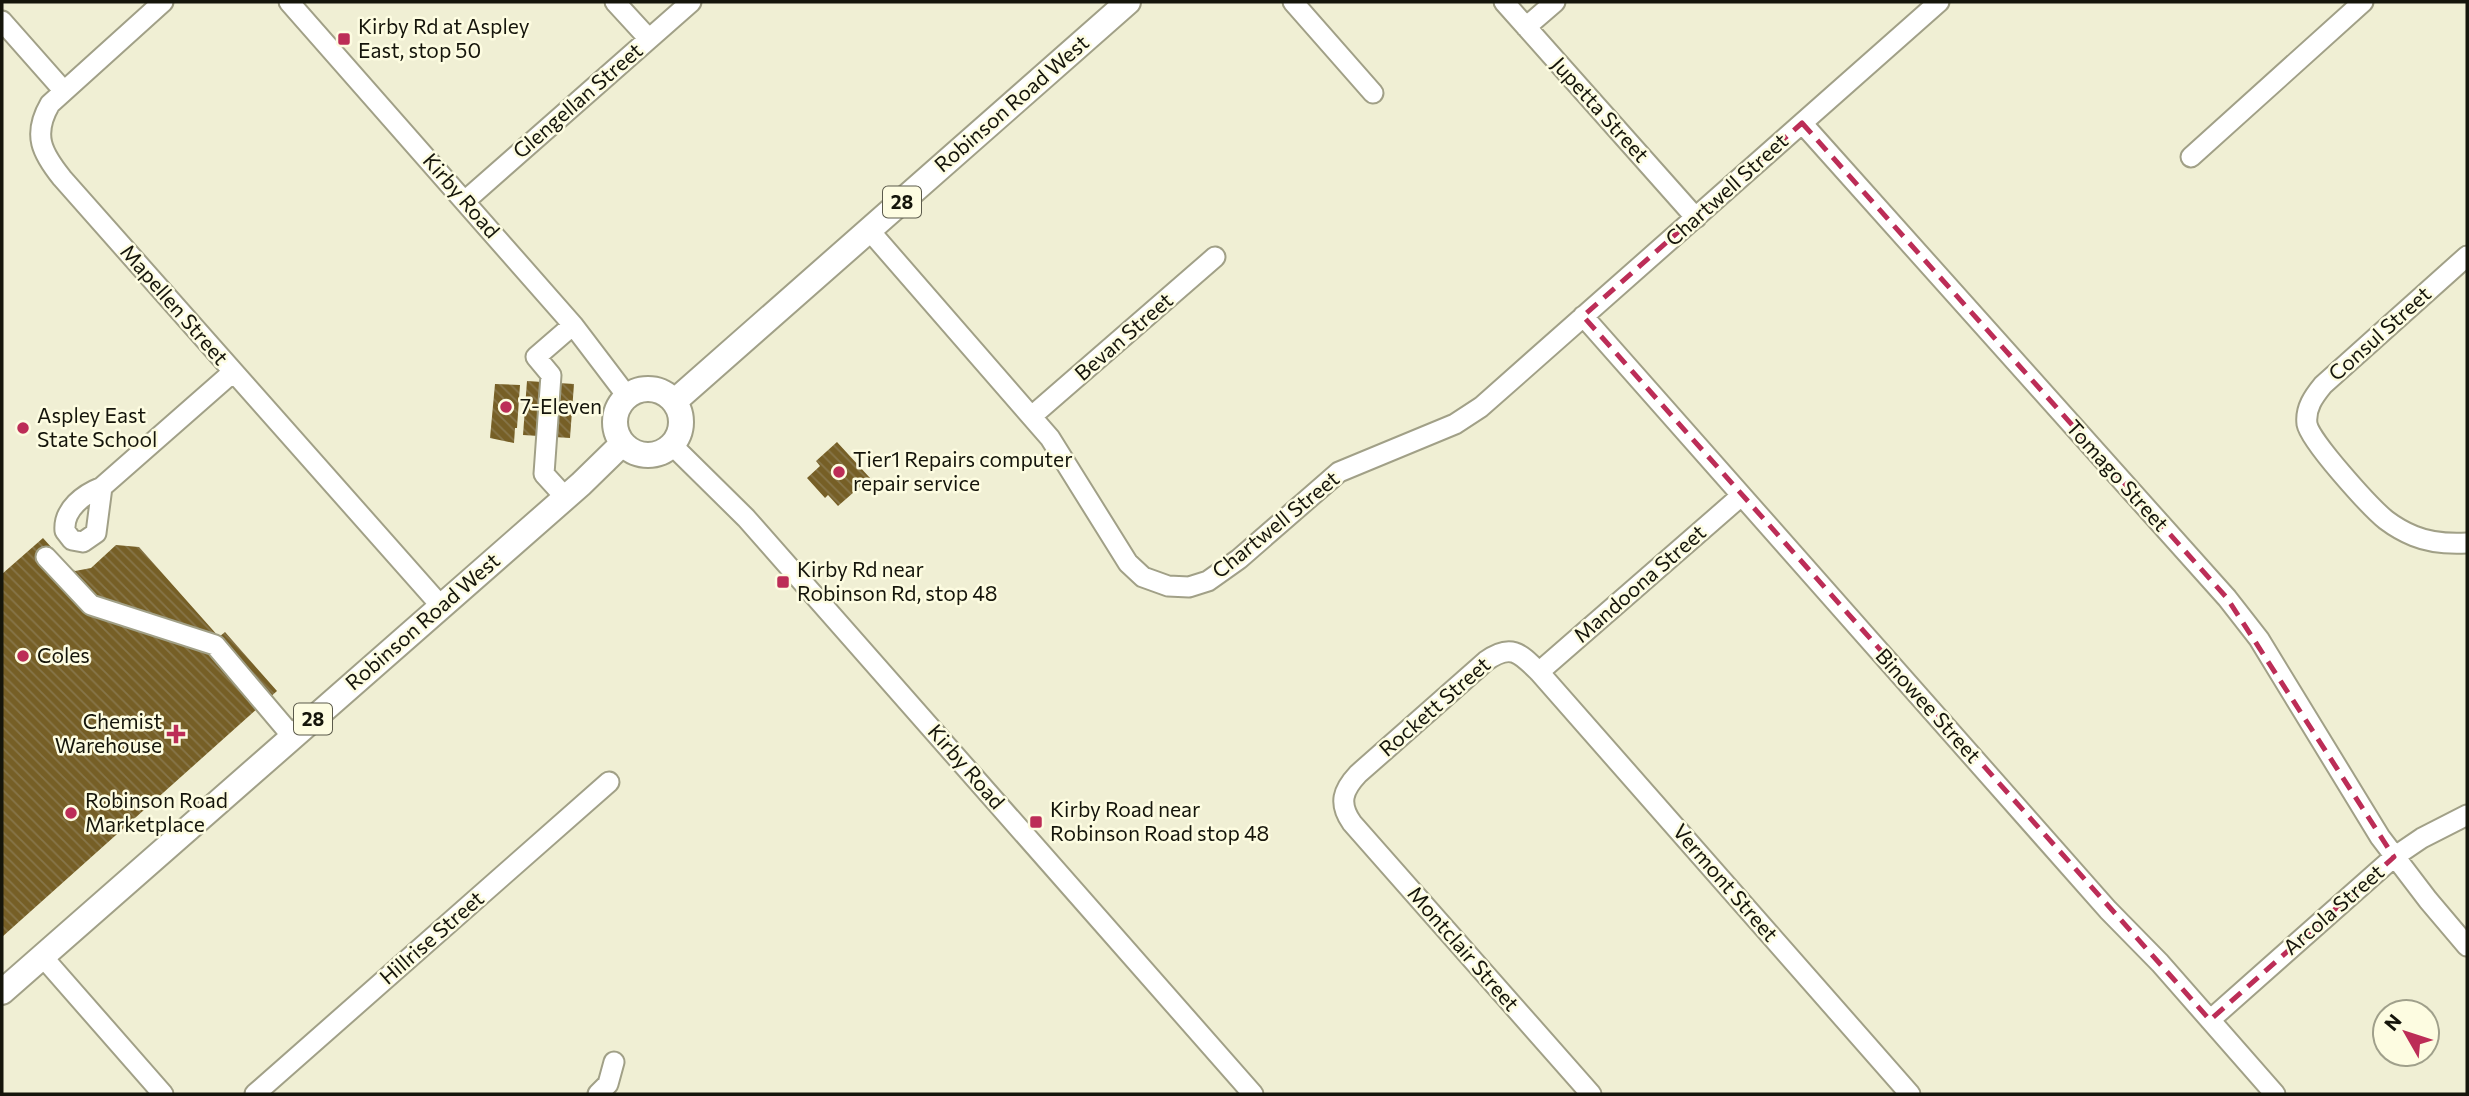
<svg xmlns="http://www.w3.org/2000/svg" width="2469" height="1096" font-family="Commissioner,sans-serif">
	<defs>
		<pattern id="building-back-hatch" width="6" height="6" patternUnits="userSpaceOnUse" patternTransform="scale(1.75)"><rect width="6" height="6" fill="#765f26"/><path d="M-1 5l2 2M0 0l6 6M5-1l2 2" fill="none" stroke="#87764a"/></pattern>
	</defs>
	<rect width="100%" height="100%" fill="#f0efd4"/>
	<path fill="url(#building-back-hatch)" d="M527 381 574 384 570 438 523 435Z
		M495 384 520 385 517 428H515L514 443 490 438Z
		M837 442 870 478 838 506 828 495 825 498 807 478 820 466 816 461Z
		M43 538 69 567 75 571 91 568 116 545 139 547 219 637 225 632 277 691 2 937V574Z"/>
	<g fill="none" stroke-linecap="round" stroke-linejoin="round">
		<defs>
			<path id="minor" d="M163 2 50 104C32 135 42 153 62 178L441 606
				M289 2 573 325 627 396
				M615 2 649 39
				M1293 2 1373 93
				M1504 2 1696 218
				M2 21 63 90
				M1526 27 1555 2
				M1802 123 2227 598 2259 639 2380 837 2428 900 2467 946
				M2191 157 2363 2
				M465 201 691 2
				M869 230 1050 438 1128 563 1143 577 1168 586 1189 587 1208 581 1239 559 1339 472 1455 424 1481 407 1939 2
				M2467 256 2323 385C2314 396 2305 408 2307 424 2310 441 2370 507 2386 520 2394 526 2404 532 2414 536 2431 543 2449 544 2467 543
				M1583 316 2108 910 2160 963 2275 1094
				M1032 416 1215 257
				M673 446 746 518 1253 1094
				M102 487 96 533 83 542 72 540 65 531C63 509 84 494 102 487L233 372
				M565 497 544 474 551 375 536 357 573 325
				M46 557 91 605 215 645 292 736
				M1539 672 1741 496
				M42 956 163 1094
				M2210 1020 2394 857 2422 838 2467 815
				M255 1094 609 782
				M598 1094 608 1084 614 1062
				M1591 1094 1352 823C1338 803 1343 790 1358 774L1486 661C1511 643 1520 653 1539 672L1910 1094"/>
			<path id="major" d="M615 422a33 33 0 1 1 66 0a33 33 0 1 1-66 0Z
				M675 401 1128 2
				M2 992 581 484 622 444"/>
		</defs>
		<use href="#minor" stroke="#a1a087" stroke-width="23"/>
		<use href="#major" stroke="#a1a087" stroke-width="28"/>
		<use href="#minor" stroke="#fff" stroke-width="19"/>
		<use href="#major" stroke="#fff" stroke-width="24"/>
	</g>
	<path fill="none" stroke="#bc2d57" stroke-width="5" stroke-dasharray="14 9" stroke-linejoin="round" d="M1802 123 2227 598 2394 857 2210 1020 1583 316Z"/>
	<g fill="#bc2d57" stroke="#fdfce1" stroke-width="2.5">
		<rect x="337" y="32" width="14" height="14" rx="3.5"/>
		<circle cx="506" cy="407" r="7"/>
		<circle cx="23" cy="428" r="7"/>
		<circle cx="839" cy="472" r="7"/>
		<rect x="776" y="575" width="14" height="14" rx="3.5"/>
		<circle cx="23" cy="656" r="7"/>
		<path d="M172.5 723.5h7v7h7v7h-7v7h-7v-7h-7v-7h7z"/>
		<circle cx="71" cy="813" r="7"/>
		<rect x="1029" y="815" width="14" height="14" rx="3.5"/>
	</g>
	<g text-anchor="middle" stroke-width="5" stroke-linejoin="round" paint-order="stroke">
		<g fill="#fdfce1" stroke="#5b5a4b" stroke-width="2">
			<rect x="883" y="186.5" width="38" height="31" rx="5"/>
			<rect x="294" y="703.5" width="38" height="31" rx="5"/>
		</g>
		<g font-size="19" font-weight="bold" fill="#15150b">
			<text x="902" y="209">28</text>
			<text x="313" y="726">28</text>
		</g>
		<g font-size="21" fill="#15150b" stroke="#fdfce1" text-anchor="start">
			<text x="358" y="34">Kirby Rd at Aspley<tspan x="358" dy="24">East, stop 50</tspan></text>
			<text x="520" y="414">7-Eleven</text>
			<text x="37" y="423">Aspley East<tspan x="37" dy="24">State School</tspan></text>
			<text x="853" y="467">Tier1 Repairs computer<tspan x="853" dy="24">repair service</tspan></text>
			<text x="797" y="577">Kirby Rd near<tspan x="797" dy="24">Robinson Rd, stop 48</tspan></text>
			<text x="37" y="663">Coles</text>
			<text x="162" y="729" text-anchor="end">Chemist<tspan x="162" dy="24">Warehouse</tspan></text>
			<text x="85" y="808">Robinson Road<tspan x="85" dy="24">Marketplace</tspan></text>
			<text x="1050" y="817">Kirby Road near<tspan x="1050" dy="24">Robinson Road stop 48</tspan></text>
		</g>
		<g font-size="21" fill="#15150b" stroke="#fdfce1">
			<text transform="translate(578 101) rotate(-41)" y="7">Glengellan Street</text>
			<text transform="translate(1012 104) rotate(-41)" y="7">Robinson Road West</text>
			<text transform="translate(1600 110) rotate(48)" y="7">Jupetta Street</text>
			<text transform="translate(1727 190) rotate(-42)" y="7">Chartwell Street</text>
			<text transform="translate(461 196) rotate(49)" y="7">Kirby Road</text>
			<text transform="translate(174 305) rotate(49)" y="7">Mapellen Street</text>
			<text transform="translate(2380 334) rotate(-42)" y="7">Consul Street</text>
			<text transform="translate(1124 337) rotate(-41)" y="7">Bevan Street</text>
			<text transform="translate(2117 476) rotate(48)" y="7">Tomago Street</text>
			<text transform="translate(1276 525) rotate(-39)" y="7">Chartwell Street</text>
			<text transform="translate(1640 584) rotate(-41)" y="7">Mandoona Street</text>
			<text transform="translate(423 622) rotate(-41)" y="7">Robinson Road West</text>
			<text transform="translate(1928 706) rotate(48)" y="7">Binowee Street</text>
			<text transform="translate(1435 707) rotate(-41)" y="7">Rockett Street</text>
			<text transform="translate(966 767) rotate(49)" y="7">Kirby Road</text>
			<text transform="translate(1725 883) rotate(49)" y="7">Vermont Street</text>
			<text transform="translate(2334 910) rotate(-41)" y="7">Arcola Street</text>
			<text transform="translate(432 938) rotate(-41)" y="7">Hillrise Street</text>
			<text transform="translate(1463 949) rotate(49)" y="7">Montclair Street</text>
		</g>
	</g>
	<rect width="2469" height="1096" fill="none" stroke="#15150b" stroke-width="7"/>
	<g transform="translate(2406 1033) rotate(309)"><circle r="33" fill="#fdfce1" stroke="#a0a08b" stroke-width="2"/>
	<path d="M0-5L12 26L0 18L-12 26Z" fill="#bc2d57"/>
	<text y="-10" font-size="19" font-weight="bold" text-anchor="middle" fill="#15150b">N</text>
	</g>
</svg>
